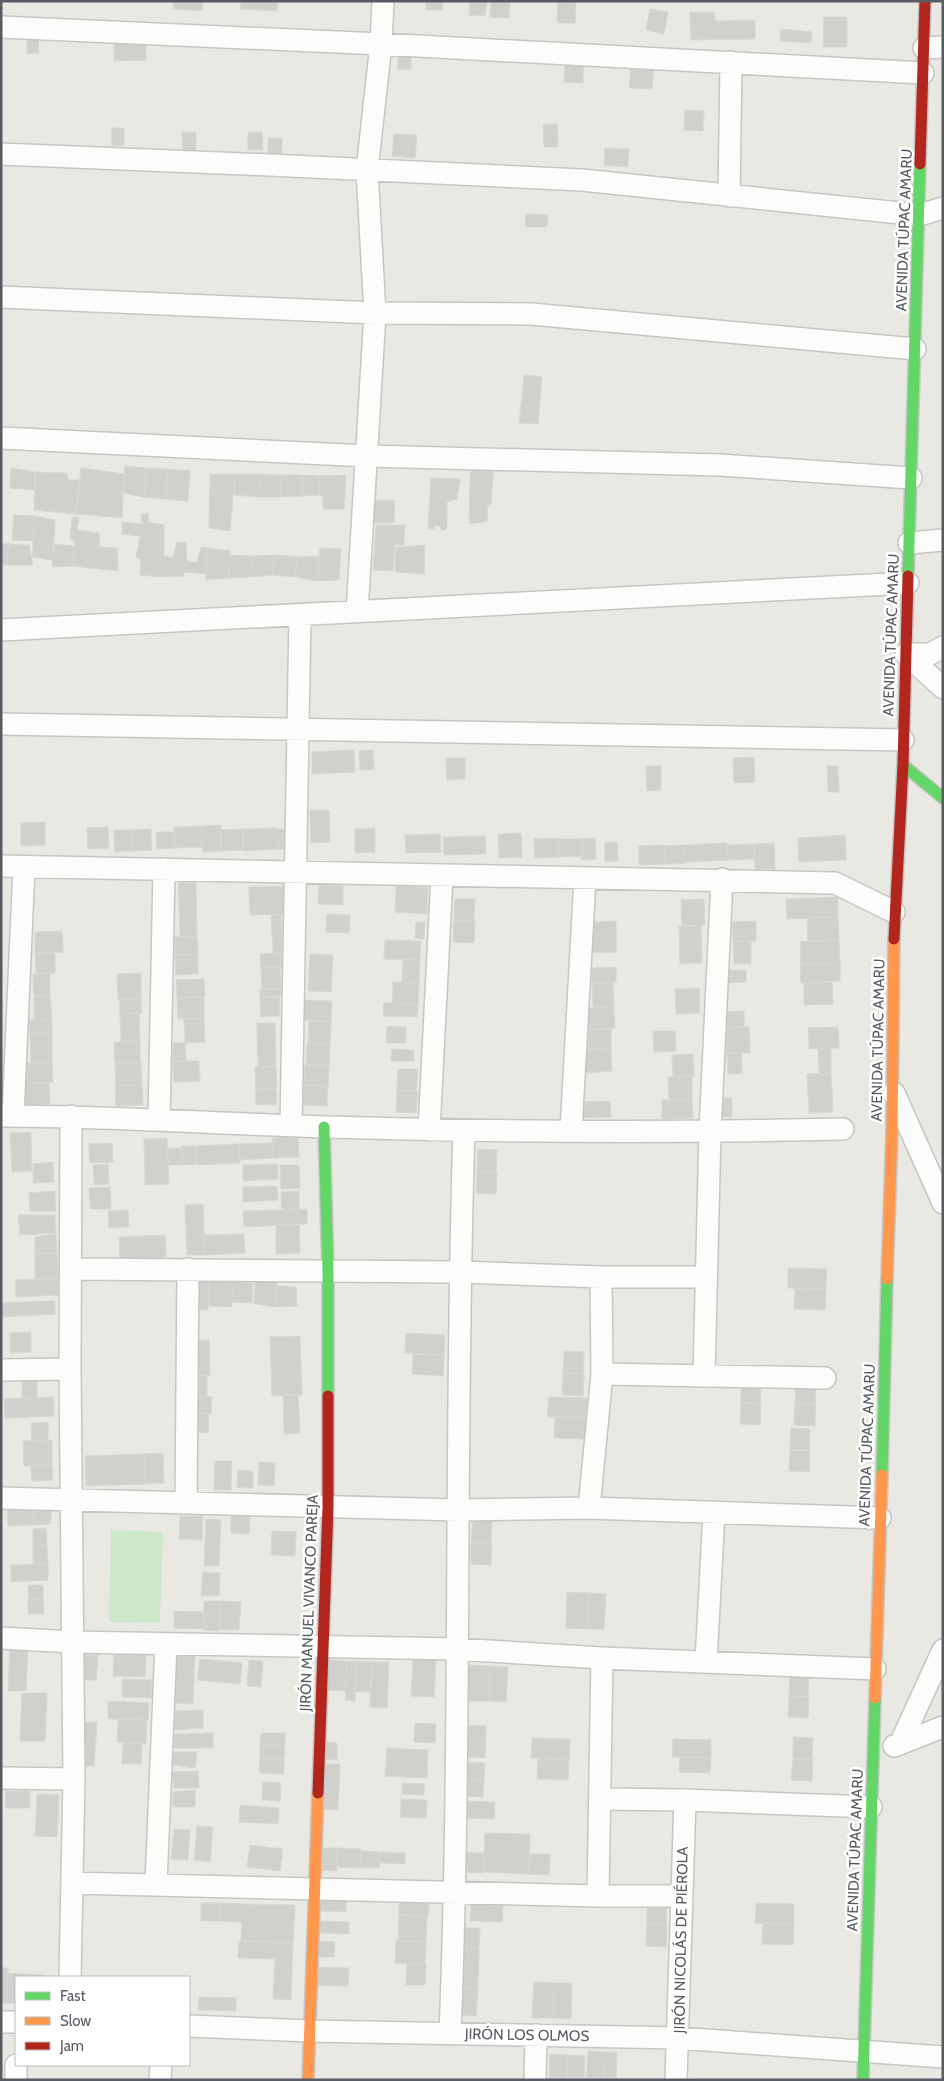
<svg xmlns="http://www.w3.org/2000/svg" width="944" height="2081" font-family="Cabin,sans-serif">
	<rect width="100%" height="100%" fill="#eae8e2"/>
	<path fill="#cee8cb" d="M111 1530 163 1532 160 1623 109 1622Z"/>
	<path fill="#d1d0cc" stroke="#d9d7d2" d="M173 1H203L202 11 173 9Z
		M241 1H278L277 11 240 9Z
		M426 1H442L443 10H426Z
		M470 1H487L485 16 469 15Z
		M491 1H510L509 18 490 17Z
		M558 1H576L575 23H557Z
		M650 9 668 12 664 34 646 30Z
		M690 12H715V21L755 20V39L691 40Z
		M824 17H847V47H823Z
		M781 29 812 32 811 43 780 41Z
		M27 35H38L39 53 27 54Z
		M146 37V60L114 61V38Z
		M398 51H411V69L398 70Z
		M565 60 584 61 583 83 564 82Z
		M631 67 654 68 652 89 629 88Z
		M685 110 704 111 703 131 684 130Z
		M543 124H557L558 147H544Z
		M112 128H124V145L112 146Z
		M182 132H196V150H183Z
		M248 132H262L263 150H248Z
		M394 134 417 135 415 158 392 156Z
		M268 138H282V155H268Z
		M605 148 629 149 628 167 604 165Z
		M526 214 548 215 547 227H525Z
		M524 375 542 377 538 424 519 423Z
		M475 464 494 466 491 503 487 507 488 521 469 524 470 474Z
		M125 466 147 468 144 497 123 493Z
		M11 468 35 472V490L10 488Z
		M81 468 124 474 122 518 76 514Z
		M147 468 168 469 165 499 144 497Z
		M168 469 190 471 188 501 165 499Z
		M35 472 66 473 69 480H80L76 514 34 510Z
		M210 474H235L230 531 209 528Z
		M235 474H260L258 497 234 495Z
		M260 474 281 475 280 497H258Z
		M281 475H302V496L280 497Z
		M302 475 319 476V495L302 496Z
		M346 475 344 509H323V497L319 495V476Z
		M431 478 460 479 457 499 447 502V528L442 531 440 526H435L434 529H428Z
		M374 500H395L394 523H371Z
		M141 513 149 514 148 522 164 525V556L173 558 177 542 186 543 187 562H197L201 547 207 548 206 574 185 572 183 576 160 577 140 575 141 559 136 557 140 536 122 534V522L142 524Z
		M14 515 35 516 34 541 12 540Z
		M35 516 55 520 53 560 32 557Z
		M72 517H79L77 530 99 533 100 547 117 548 118 571 73 566 75 541 70 539Z
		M376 525H405L404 545H395L393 571 373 570Z
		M1 543 9 544 7 565 1 564Z
		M9 544 29 545 33 565H7Z
		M55 544 74 546 73 566 52 567Z
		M425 545 424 574 395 572 396 547Z
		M207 548 230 551 229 578 206 580Z
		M320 548 341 549 339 580 317 581Z
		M230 555 253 556 250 577 229 578Z
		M274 555 298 557 295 577 273 575Z
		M274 555 273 575 250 577 253 556Z
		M319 556 317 581 295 577 298 557Z
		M354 750 355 772 312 774V752Z
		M373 750 374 769 360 770 359 751Z
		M754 757 755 782 734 783 733 758Z
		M446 758H465V779L447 780Z
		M646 766H661V790L647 791Z
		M827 766H838L839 792H828Z
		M310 810H329L330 842 311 843Z
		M45 822V845L21 846V823Z
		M221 825V851L203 852 202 826Z
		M202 826 203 847 175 848 174 827Z
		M108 827 109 848 88 849 87 828Z
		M277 828 278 849 243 851V829Z
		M375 828V852L355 853V829Z
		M151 829 152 850 132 851 131 830Z
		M243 829V850L221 851V830Z
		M277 829H290L291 849H278Z
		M114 830H131L132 851 115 852Z
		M156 832H174L175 848 157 849Z
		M521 833 522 857 499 858 498 834Z
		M440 834 441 852 406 853 405 835Z
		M845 835 846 860 799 862 798 838Z
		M485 836 486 854 444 855 443 837Z
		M558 838 559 857 535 858 534 839Z
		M595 838 596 859 582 860V839Z
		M558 839H582V856L559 857Z
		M605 842H617L618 861 605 862Z
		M727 843 728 860 685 862 684 845Z
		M774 843 775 869H755L754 844Z
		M754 844V859L728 860 727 845Z
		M684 845 685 863 665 864V846Z
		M639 846 665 845V864L639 865Z
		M178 879H196L197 936 180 937Z
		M319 885 343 886V905L318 904Z
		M290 886 291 914 250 915 249 887Z
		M396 886 428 888 427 914 395 912Z
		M838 897V917L787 919 786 899Z
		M455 899H475L474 921H454Z
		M704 899 705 925 682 926 681 900Z
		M281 914 282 953 273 954 271 915Z
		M327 914 350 915 349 933 326 932Z
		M838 917 839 940 808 941 807 918Z
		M454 921H475L474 943 453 942Z
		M616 921V952L591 953 590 922Z
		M756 921V941L733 942 732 922Z
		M416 922H425L424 939 415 938Z
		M679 926H701L702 963 680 964Z
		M62 931 63 952 35 953V932Z
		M197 936 198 954 175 955V937Z
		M385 940 421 941 420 960 384 959Z
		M839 940 840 963 801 965 800 942Z
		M751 941V964H734L733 942Z
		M35 953H55V973H36Z
		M282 953V967L261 968 260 954Z
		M198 954V974L176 975 175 955Z
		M310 954 333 955 331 992 308 991Z
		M403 960H420L419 983 402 982Z
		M840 963V981L801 983 800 965Z
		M280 967 281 989H262L261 968Z
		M616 967V982L592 983V968Z
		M724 970H746V982L724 983Z
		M50 973V995L34 996 33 974Z
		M141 973V999L118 1000 117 974Z
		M204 979 205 996 177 998 176 980Z
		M393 982 419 983 418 1004 392 1003Z
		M832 982 833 1004 804 1005V983Z
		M592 983H613L614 1007 593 1008Z
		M699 988 700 1013 676 1014 675 989Z
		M260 989H281V997H260Z
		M50 995 52 1019 34 1020V996Z
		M279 996 280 1016 261 1017 260 997Z
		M204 997V1018L178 1019 177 998Z
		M141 999 142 1013 120 1014V1000Z
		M305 1000 332 1001 331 1022 304 1020Z
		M384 1003 418 1004 417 1017 383 1016Z
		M614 1007 615 1028 588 1030 587 1008Z
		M744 1011V1027L722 1028 721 1012Z
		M139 1013 140 1041 121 1042 120 1014Z
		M204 1018 205 1042 185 1043 184 1019Z
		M52 1019V1033L30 1034 29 1020Z
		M309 1021 331 1022 330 1045 308 1044Z
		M257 1023H275L276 1066 258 1067Z
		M387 1026 406 1027V1043H386Z
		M744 1027H749L750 1053H727L726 1028Z
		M838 1027 839 1048 809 1049 808 1028Z
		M588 1029H611V1048L588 1049Z
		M653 1031H675L676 1051 654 1052Z
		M52 1033V1062L31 1063 30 1034Z
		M140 1041V1062L115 1063 114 1042Z
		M173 1043H185L186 1061 173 1062Z
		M307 1044 330 1045 329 1066 306 1065Z
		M611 1048 612 1071 584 1073 583 1049Z
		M831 1048V1073L819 1074 818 1049Z
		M392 1049 414 1050V1061H391Z
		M727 1053H741L742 1073 728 1074Z
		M693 1054 694 1076 673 1077 672 1055Z
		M186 1061H199L200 1081 174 1082 173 1062Z
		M52 1062 53 1082 23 1084 22 1063Z
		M141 1062 142 1085 116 1086 115 1063Z
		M305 1065 329 1066 328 1086 304 1085Z
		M276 1066 277 1088 256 1089 255 1067Z
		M398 1069H418L416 1091 397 1090Z
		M831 1073 833 1112 809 1113 807 1074Z
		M692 1076V1099L669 1100 668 1077Z
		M49 1083 50 1104 23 1105V1084Z
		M142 1085 143 1105 116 1106 115 1086Z
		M304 1085 328 1086 327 1106 303 1105Z
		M276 1088 277 1104 256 1105V1089Z
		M397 1090 418 1091 416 1113 396 1112Z
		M720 1098H732V1117H720Z
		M692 1099 693 1118 662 1119V1100Z
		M610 1101 611 1117 583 1118V1102Z
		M31 1132 32 1171 12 1172 10 1133Z
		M298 1137 299 1157 273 1158 272 1138Z
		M167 1138 169 1184 145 1185 144 1139Z
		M112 1143 113 1162 90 1163 89 1144Z
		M272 1143 273 1158 240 1160 239 1144Z
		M239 1144 240 1163 196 1165V1146Z
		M182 1146H196V1164L183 1165Z
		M168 1148H182L183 1165H168Z
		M478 1149 497 1150 496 1172 477 1171Z
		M53 1162 54 1182 33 1183V1164Z
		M108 1164 109 1184 94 1185 93 1165Z
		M278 1164V1179L243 1181V1165Z
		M280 1165H299L300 1188 281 1189Z
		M477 1171 497 1172 496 1194 476 1193Z
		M277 1186 278 1200 243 1202V1187Z
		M110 1187 111 1209H90L89 1188Z
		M55 1191 56 1211H30L29 1193Z
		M299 1191V1209L282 1210 281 1192Z
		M203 1204 205 1255H187L185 1205Z
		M307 1209V1224L244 1227 243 1211Z
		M128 1210 129 1227 109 1228 108 1211Z
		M18 1215H55L56 1233 20 1235Z
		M299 1224 300 1253 276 1254V1225Z
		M56 1234 57 1253 35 1254V1237Z
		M244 1234 245 1253 205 1255 204 1235Z
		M165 1235 166 1257 120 1259 119 1237Z
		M57 1253 58 1278 35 1279V1254Z
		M788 1268 827 1269 826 1289 788 1288Z
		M59 1278 60 1295 16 1297V1280Z
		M255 1279 277 1280 275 1307 254 1304Z
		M192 1281H209L208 1310H190Z
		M209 1281 233 1282 232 1307 209 1306Z
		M233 1282 253 1283 252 1303 232 1302Z
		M276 1286 296 1287 297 1306 275 1307Z
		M795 1288 826 1289 825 1310 794 1309Z
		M55 1301V1314L1 1317V1303Z
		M31 1332V1352L10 1353V1333Z
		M406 1333 445 1335 444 1355 405 1353Z
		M300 1336 302 1395 272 1396 270 1337Z
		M209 1340 210 1375 193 1376 192 1341Z
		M564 1351 584 1352 583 1374 563 1373Z
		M413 1354 444 1355 443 1376 412 1374Z
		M563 1373 584 1374 583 1396 562 1395Z
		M193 1376H207V1396H192Z
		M22 1379H37V1398H22Z
		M741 1381 761 1382 760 1404 741 1403Z
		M796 1382 816 1383 815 1404H795Z
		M283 1395H298L300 1433 284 1434Z
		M192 1396 212 1397 211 1414 191 1413Z
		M54 1397V1416L5 1418 4 1399Z
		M549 1397 587 1398 586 1418 547 1417Z
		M741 1403H761L760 1425 740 1424Z
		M795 1404 816 1405 815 1426 794 1425Z
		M191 1413 209 1414 208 1433 190 1432Z
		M555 1417 586 1418 585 1439 554 1438Z
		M48 1422V1440L32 1441 31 1423Z
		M791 1428 810 1429 809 1450H790Z
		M48 1440H52V1465L24 1466 23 1441Z
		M790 1450H810L809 1472 789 1471Z
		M163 1453 164 1483 145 1484 144 1454Z
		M144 1454 145 1484 86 1486 85 1456Z
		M215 1461H232L231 1490H214Z
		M259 1462 275 1463 274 1486 258 1485Z
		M52 1465 53 1480 32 1481 31 1466Z
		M238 1470 253 1471V1488L237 1487Z
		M33 1507 34 1525 8 1526 7 1508Z
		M33 1511H51V1524L34 1525Z
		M231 1515H250L249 1534 231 1533Z
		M180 1516H203L202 1540 179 1539Z
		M206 1519 221 1520 219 1566H204Z
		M473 1520 492 1521 491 1543 471 1542Z
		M46 1528 47 1546 33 1547V1529Z
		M272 1531 296 1532 295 1556 271 1555Z
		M471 1542 492 1543 491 1565 471 1564Z
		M47 1546 48 1564H33V1547Z
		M48 1564V1580L11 1582V1565Z
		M203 1572 220 1573 219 1596H201Z
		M28 1585H43V1599H29Z
		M567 1592 589 1593 587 1629 566 1628Z
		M589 1593 606 1594 604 1629H587Z
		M28 1599H43L44 1614H28Z
		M204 1601H221L220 1631 203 1630Z
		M221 1601 241 1602 239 1630H220Z
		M174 1611 204 1612 203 1629 174 1628Z
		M10 1644H28L26 1691H8Z
		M177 1651H195L193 1704 175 1703Z
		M114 1654 146 1655 145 1677 113 1676Z
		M78 1655H98L96 1680H77Z
		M200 1659 242 1663 240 1684 197 1680Z
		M413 1659 436 1660 434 1697 411 1696Z
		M249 1660 263 1661 261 1687 247 1686Z
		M328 1660 347 1661 346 1691 327 1690Z
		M347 1661H356L355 1701 345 1700Z
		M356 1661 372 1662 370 1692 355 1691Z
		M372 1662H389L387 1708 370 1707Z
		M469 1665 490 1666 489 1701H468Z
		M490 1666 508 1667 506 1702 489 1701Z
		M790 1674 809 1675 808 1696H789Z
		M122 1679 152 1680 151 1698 122 1697Z
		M22 1693H47L45 1741H20Z
		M789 1696 809 1697 808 1718 788 1717Z
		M108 1701 149 1703 148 1720 108 1719Z
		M203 1710V1728L175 1730 174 1711Z
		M118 1719 147 1720 146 1744 117 1742Z
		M78 1722H97L94 1766H76Z
		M415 1723 436 1724 435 1743 414 1742Z
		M468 1725 486 1726 485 1758 466 1757Z
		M213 1733V1748H174V1734Z
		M261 1733H285V1744H260Z
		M793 1737 813 1738 812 1759H793Z
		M532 1738 570 1739 569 1760 531 1758Z
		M673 1739 711 1740V1758L672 1757Z
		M324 1742 337 1743V1760L323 1759Z
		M123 1743H142L141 1764H122Z
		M260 1744H285L284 1759 260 1758Z
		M387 1748 428 1750 427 1778 385 1776Z
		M174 1752H197L195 1768 172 1765Z
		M680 1757 711 1758 710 1773 679 1772Z
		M260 1758 284 1759V1774L259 1773Z
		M538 1758 569 1760 568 1780 537 1779Z
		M793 1759H813L812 1781 791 1780Z
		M467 1762 485 1763 484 1780 467 1779Z
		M326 1764H340L338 1810 324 1809Z
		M198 1771 199 1788H174L172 1772Z
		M466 1779 484 1780 483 1797 465 1796Z
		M263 1782 281 1783 280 1801 262 1800Z
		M402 1783 424 1784V1795L402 1794Z
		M195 1790V1807H173V1792Z
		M6 1791H30V1808H5Z
		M37 1794 59 1795 57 1837 35 1836Z
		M401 1799 427 1800 426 1818 400 1817Z
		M466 1801 495 1802 494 1819 465 1818Z
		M240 1805 279 1808 278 1824 239 1822Z
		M197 1826 213 1827 210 1862 194 1860Z
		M174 1829 190 1830 188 1860 171 1859Z
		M485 1833 530 1834 529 1874 483 1872Z
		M250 1845 283 1849 280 1871 247 1867Z
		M317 1848H337V1871L316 1870Z
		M337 1848 361 1849 360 1868 337 1867Z
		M361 1851 380 1852 379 1868H360Z
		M380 1852 405 1853V1864L380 1863Z
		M462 1852 484 1853V1873L461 1872Z
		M530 1854H550L549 1875 529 1874Z
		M399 1896 430 1897 428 1916 399 1915Z
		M321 1898 347 1899 346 1912 321 1911Z
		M647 1902 667 1903 666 1925 647 1924Z
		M201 1903H220V1921H201Z
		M220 1903 243 1904 242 1922 220 1921Z
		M756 1903 794 1904V1925L755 1923Z
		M243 1904 295 1905 293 1943 241 1941Z
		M471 1904 503 1906 502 1922 470 1921Z
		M399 1915 427 1916 426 1942 398 1941Z
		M316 1921 349 1922V1934L316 1933Z
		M763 1923 794 1925 793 1945 762 1944Z
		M647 1924 667 1925 666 1947 646 1946Z
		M460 1928H480L479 1948 460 1947Z
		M239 1941 293 1943 291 2000 273 1999 275 1959 238 1958Z
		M317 1941 335 1942 334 1957H317Z
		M396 1941 426 1942 425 1964 395 1963Z
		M460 1947 479 1948 478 1988 458 1987Z
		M407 1963 426 1964 425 1985H406Z
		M316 1967 349 1968 348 1986 315 1985Z
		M1 1968H8L7 2003H1Z
		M8 1973 42 1975V1977H16V2003H7Z
		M534 1982 555 1983 553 2018H532Z
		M555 1983H572L571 2019 553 2018Z
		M458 1987 478 1988 476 2016 457 2015Z
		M199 1997 236 1998V2011L198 2010Z
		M588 2051 606 2052 604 2080H586Z
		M606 2052H617L616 2080H604Z
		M550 2054 568 2055 567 2080H549Z
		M568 2055 585 2056 584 2080H567Z"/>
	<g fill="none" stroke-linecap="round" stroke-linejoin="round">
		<defs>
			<path id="street" d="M1 27 381 44 923 73
				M924 48 943 47
				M1 154 270 165 582 180 919 215 943 208
				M729 196 731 62
				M1 297 375 313 531 314 915 349
				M1 438 368 456 720 465 911 478
				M909 543 943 540
				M357 612 375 313 367 170 381 44 383 1
				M1 630 908 583
				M906 654 943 688
				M906 654H930L943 647
				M1 724 903 740
				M1 866 835 883 894 912
				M894 1093 943 1203
				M1 1116C110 1116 218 1124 327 1127 499 1132 671 1133 843 1129
				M13 1116 24 867
				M159 1120 164 869
				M291 1126 300 615
				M429 1130 442 876
				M571 1131 585 878
				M71 1269 459 1272 601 1277H706
				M1 1370 70 1369
				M602 1374 825 1378
				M704 1376 710 1132 722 879
				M1 1498 459 1510 589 1508 880 1518
				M186 1503 188 1269
				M589 1508 602 1374 601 1277
				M1 1638 73 1642 457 1649 602 1658 875 1669
				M706 1662 714 1513
				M900 1744 943 1650
				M894 1746 943 1727
				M1 1778 74 1779
				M600 1799 685 1800 871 1807
				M72 1883 598 1896H681
				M156 1884 166 1644
				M598 1896 602 1658
				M70 1977 74 1779 70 1369 71 1116
				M1 2022H16
				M189 2026 310 2031 678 2038 943 2057
				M450 2034C462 1733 454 1432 464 1131
				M16 2080V2065
				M160 2080 161 2065
				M535 2080 536 2035
				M676 2080 685 1800"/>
			<path id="fast" d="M908 576 920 164
				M903 765 943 798
				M324 1127 328 1271V1396
				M882 1475 887 1279
				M863 2080 875 1698"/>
			<path id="slow" d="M887 1279 892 1131 894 939
				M875 1698 882 1475
				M308 2080 318 1793"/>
			<path id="jam" d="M920 164 925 1
				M894 939 903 765 908 576
				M318 1793 328 1507V1396"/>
		</defs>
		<use href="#street" stroke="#c6c6c5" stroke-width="24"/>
		<use href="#fast" stroke="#c7c7c6" stroke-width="14"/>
		<use href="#slow" stroke="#c7c7c6" stroke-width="14"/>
		<use href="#jam" stroke="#c7c7c6" stroke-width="14"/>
		<use href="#street" stroke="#fcfcfb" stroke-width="21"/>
		<use href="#fast" stroke="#63d668" stroke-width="11"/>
		<use href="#slow" stroke="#ff974d" stroke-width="11"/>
		<use href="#jam" stroke="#b3261e" stroke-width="11"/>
	</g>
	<g text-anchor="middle" stroke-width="5" stroke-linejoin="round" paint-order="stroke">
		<g font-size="15" fill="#585c62" stroke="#fff">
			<text transform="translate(904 230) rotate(-88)" y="5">AVENIDA TÚPAC AMARU</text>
			<text transform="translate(891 635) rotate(-88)" y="5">AVENIDA TÚPAC AMARU</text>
			<text transform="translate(878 1040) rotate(-89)" y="5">AVENIDA TÚPAC AMARU</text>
			<text transform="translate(867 1445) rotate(-88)" y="5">AVENIDA TÚPAC AMARU</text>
			<text transform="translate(309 1603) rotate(-88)" y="5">JIRÓN MANUEL VIVANCO PAREJA</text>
			<text transform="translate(855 1850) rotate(-88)" y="5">AVENIDA TÚPAC AMARU</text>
			<text transform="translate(681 1940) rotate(-89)" y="5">JIRÓN NICOLÁS DE PIÉROLA</text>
			<text transform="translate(527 2035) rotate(1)" y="5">JIRÓN LOS OLMOS</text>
		</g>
	</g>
	<rect width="944" height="2081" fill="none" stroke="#585c62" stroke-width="5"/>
	<rect x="15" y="1976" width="175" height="90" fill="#ffffff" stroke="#bcbec0"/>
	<rect x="25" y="1992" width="25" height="8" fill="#63d668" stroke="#bcbec0"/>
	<text x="60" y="2001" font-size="15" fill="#585c62">Fast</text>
	<rect x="25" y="2017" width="25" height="8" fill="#ff974d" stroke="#bcbec0"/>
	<text x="60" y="2026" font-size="15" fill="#585c62">Slow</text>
	<rect x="25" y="2042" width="25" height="8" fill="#b3261e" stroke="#bcbec0"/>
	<text x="60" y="2051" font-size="15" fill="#585c62">Jam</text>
</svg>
